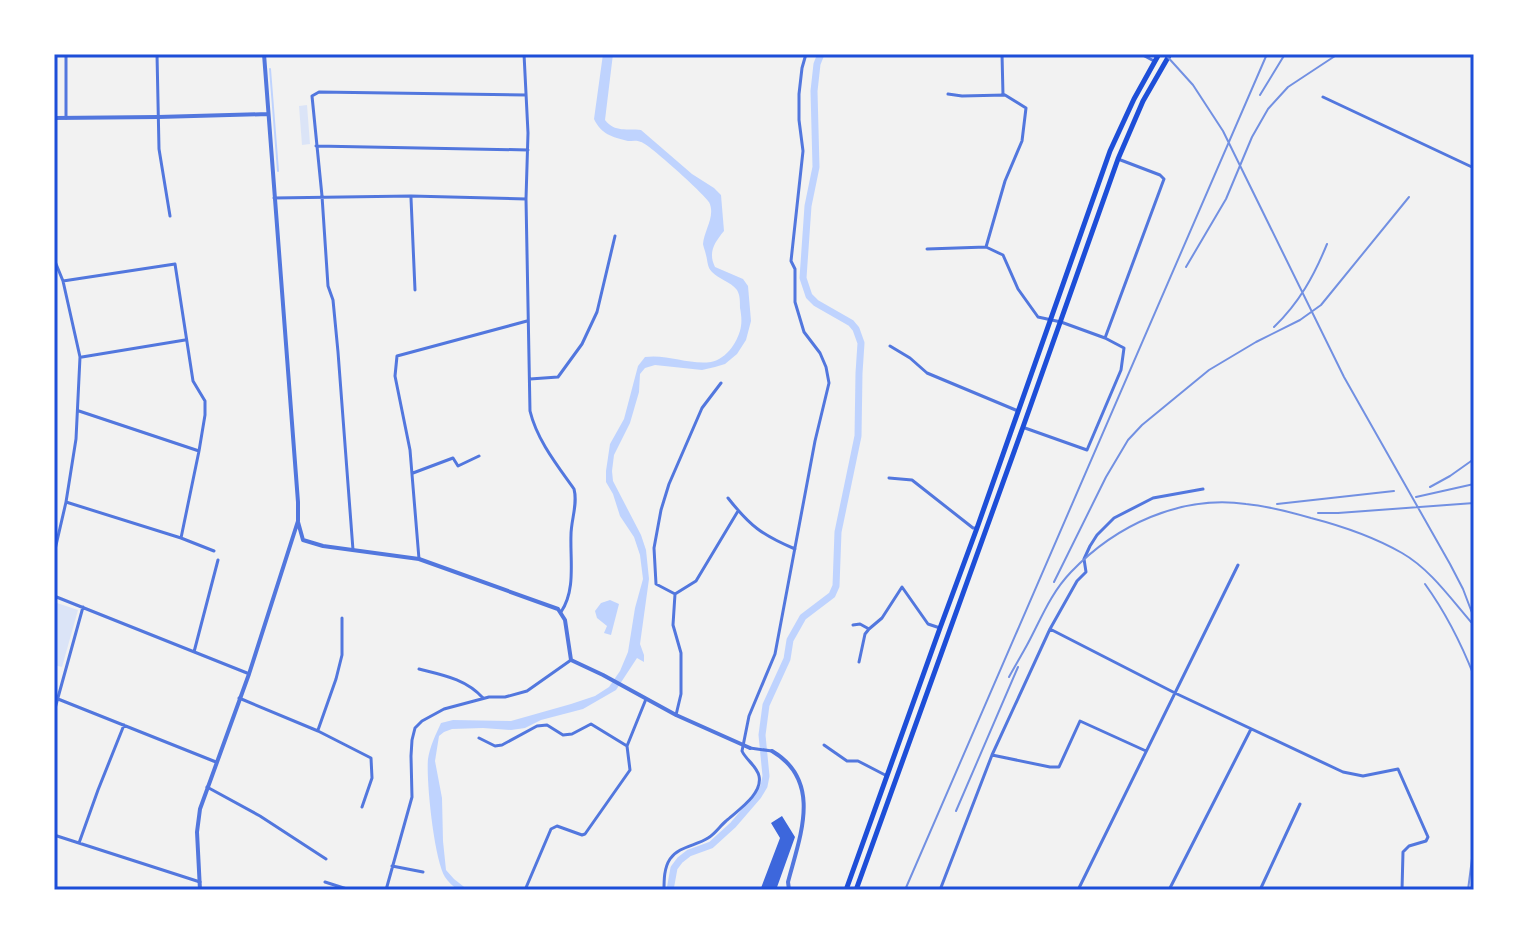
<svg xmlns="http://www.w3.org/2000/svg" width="1528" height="944" font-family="Roboto,sans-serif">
	<rect width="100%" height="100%" fill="#f2f2f2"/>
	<path fill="#dbe4f7" d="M307 105 310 144 302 145 299 106Z
		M54 602 78 610 62 667 54 665Z"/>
	<path fill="#bfd3fe" d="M603 54H613L605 120C615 133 627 128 641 130L692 174 714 188 721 195 724 231C714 243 708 253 715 267L743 279 748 286 751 321 746 340 737 354 725 364 715 367 702 370 655 365 645 368 640 374 639 392 630 423 614 455 612 471 613 481 641 535 646 550 649 579 640 644 644 655V662L637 658 616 690 583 709 541 720 525 728 511 730 483 728 452 729 444 732 439 736 435 761 442 798 443 841 446 870 454 879 468 890H458C453 886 448 882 445 877 434 859 426 780 428 759 430 746 436 734 441 723L453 720 511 721 571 704 595 696 609 687 620 671 628 652 635 608 643 579 640 555 634 537 620 516 613 494 606 482V471L610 444 624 419 638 366 645 357C668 354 689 365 711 362 727 359 739 340 741 326 742 320 741 313 740 308 740 301 740 295 737 290 731 282 719 279 712 272 707 267 708 262 706 255 706 254 703 245 703 244 704 230 716 216 709 202 704 194 649 144 641 142 637 140 632 141 628 141 612 137 601 134 594 119Z
		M610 600 619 604 611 635 604 633 607 626 597 618 595 611 601 603Z"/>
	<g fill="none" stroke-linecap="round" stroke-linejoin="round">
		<path stroke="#bfd3fe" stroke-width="2" d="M270 69 278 171"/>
		<path stroke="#bfd3fe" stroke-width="7" d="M670 890 674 868 680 860 689 853 711 845 733 825 758 796 764 786 766 776 762 735 766 705 787 659 790 640 803 617 832 595 836 586 838 532 858 436 859 373 861 343 856 329 851 323 816 303 809 296 803 278 808 206 816 167 814 91 817 64 821 54"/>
	</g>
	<path fill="#3d67dc" d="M782 816 795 837 776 890H767L761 888 780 838 771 823Z"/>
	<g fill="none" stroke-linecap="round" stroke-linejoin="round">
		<path stroke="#5277de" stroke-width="3" d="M66 54V118
			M157 54 159 149 170 216
			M524 54 528 133 526 199 530 411C537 440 557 465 574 489 578 504 571 520 571 535 570 560 576 590 561 612
			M1002 54 1003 95
			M1141 54 1154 61
			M948 94 962 96 1005 95 1026 108 1022 141 1005 181 986 247
			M1323 97 1474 168
			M316 146 528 150
			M274 198 411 196 526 199
			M411 198 415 290
			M927 249 986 247 1003 255 1018 289 1038 317 1061 322 1105 338 1124 348 1121 370 1087 450 1025 428
			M54 259 63 281 80 357 76 439 66 502 54 554
			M63 281 175 264 193 381 205 401V415L199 451 181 538 66 502
			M1105 338 1164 179 1160 175 1118 159
			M890 346 910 358 927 373 1018 411
			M82 357 185 340
			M530 379 558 377 582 344 597 312 615 236
			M79 411 199 451
			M413 473 453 458 458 466 479 456
			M889 478 912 480 973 528H976
			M728 498C750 526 762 535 795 549
			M181 538 214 551
			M353 550 338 352 333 300 328 286 322 196 312 96 319 92 526 95
			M419 559 410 450 395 376 397 356 527 321
			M675 594 656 584 654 548 661 510 669 484 702 408 721 383
			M675 594 673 625 681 653V694L676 715
			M675 594 696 581 738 511
			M54 596 247 673
			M853 625 860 624 869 629
			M1050 629 1175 693 1343 772 1363 776 1398 769 1428 837 1426 841 1409 846 1403 852 1402 890
			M194 652 218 560
			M859 662 865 634 869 629 882 618 902 587 928 624 940 628
			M419 669C443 675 466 679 483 698
			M239 698 318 731 371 758 372 778 362 807
			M58 699 216 762
			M54 712 83 607
			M318 730 336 679 342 655V618
			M479 738 495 746 502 745 537 726 547 725 563 735 572 734 591 724 627 746
			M824 745 847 761H858L887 776
			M750 748 772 751
			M992 755 1050 767H1059L1080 721 1146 751
			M207 787 260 816 326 859
			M54 835 200 882
			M79 843 98 790 124 725
			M392 866 423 872
			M325 882 350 890
			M386 890 412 797 411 756 412 740 415 728 422 721 444 709 489 697H505L527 691 571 660
			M525 890 551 829 557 826 582 835 585 834 630 770 627 746 646 699
			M664 890C664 880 664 868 670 859 679 846 696 846 708 838 715 834 720 826 726 821 738 810 763 794 759 776 757 766 746 760 742 751L749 716 775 654 815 441 829 383 826 367 820 353 804 332 795 302V269L791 261 803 151 799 120V94L802 68 806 54
			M940 890 992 755 1050 629 1077 581 1086 572 1084 559 1090 546 1097 535 1114 518 1153 498 1203 489
			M1078 890 1238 565
			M1169 890 1251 729
			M1260 890 1300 804"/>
		<path stroke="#5277de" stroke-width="4" d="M54 118 158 117 268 114
			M298 522 303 540 323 546 419 559 558 609 565 620 571 660 603 675 676 715 750 748
			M772 751C823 781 800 836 788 882L789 890
			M200 890 197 832 200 809 249 674 298 521V502L264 54"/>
		<path stroke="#1d4ed8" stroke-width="5" d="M846 890 940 628 977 528 1110 151 1134 99 1159 54
			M856 890 1023 427 1118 159 1143 101 1170 54"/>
		<path stroke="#7290e2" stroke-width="2" d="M1165 54 1193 85 1223 131 1344 377 1450 564 1463 589 1474 618
			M1260 95 1285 54
			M1186 267 1226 199 1252 137 1268 109 1288 87 1338 54
			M1274 327C1299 303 1314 276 1327 244
			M1430 487 1450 476 1474 459
			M1416 497 1474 484
			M1277 504 1394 491
			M1318 513H1338L1474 503
			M1054 582 1106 477 1128 440 1142 425 1209 370 1256 342 1300 320 1321 305 1409 197
			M1425 584C1446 613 1461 643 1474 676
			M1009 677C1015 666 1021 656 1027 645 1041 619 1050 594 1071 572 1116 525 1180 495 1246 504 1268 506 1290 512 1311 518 1342 526 1374 537 1402 553 1430 569 1451 599 1471 622
			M956 811 1018 667
			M905 890 1267 54
			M1468 890 1474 843"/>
	</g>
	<rect width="1528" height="944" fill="none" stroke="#ffffff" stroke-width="112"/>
	<rect x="56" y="56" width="1416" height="832" fill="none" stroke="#1d4ed8" stroke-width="3"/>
</svg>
